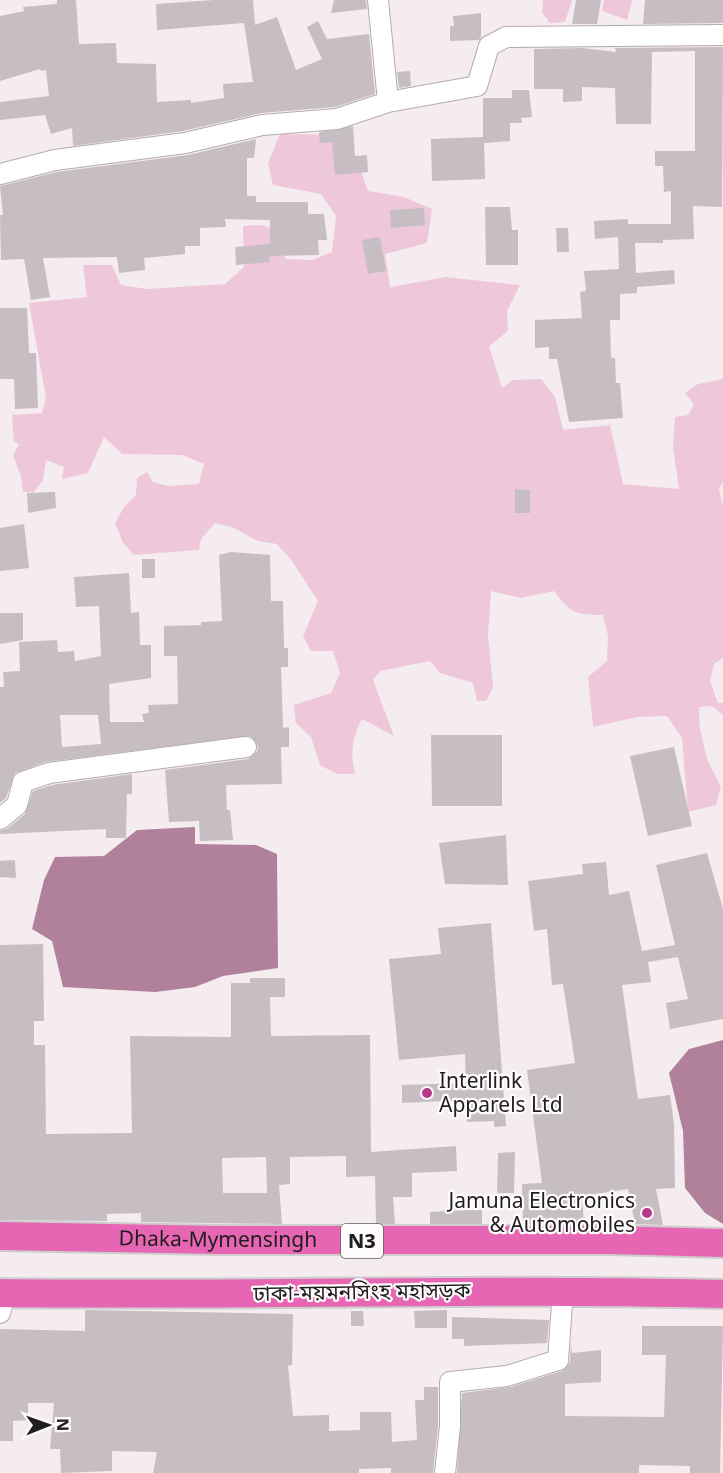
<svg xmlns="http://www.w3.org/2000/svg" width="723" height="1473" font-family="Georgia,'Noto Sans Bengali',serif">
	<rect width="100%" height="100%" fill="#f5ecf0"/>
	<path fill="#eec7db" d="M543 0H572L565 22 550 23 542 12Z
		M604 0H632L627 20 602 11Z
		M280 134 348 135 368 191 404 197 432 209 427 243 385 254 390 287 446 277 520 285 507 311 508 331 489 346 502 388 513 380 541 379 555 397 563 430 610 425 623 484 679 489 673 447 675 417 688 415 694 404 685 393 698 384 723 379V482L719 489 723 506V658L714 664 710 681 718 703H723V715L712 706 699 707 700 729 707 759 721 787 716 805 688 812 682 738 667 716 637 717 593 727 588 677 607 661 608 636 603 615C575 615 571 613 554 591L521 598 491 591 488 636 493 688 486 701H477L473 683 440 673 430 661 380 671 373 680 394 736 362 719C352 739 350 752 355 774H337L320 765 311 737 296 723 294 705 331 693 340 673 333 651H311L303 636 318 601 292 561 277 544 258 541 234 528 215 523 201 539 199 550 134 555 123 543 115 523 124 507 136 495 137 478 147 472 153 482 168 486 199 484 204 464 182 455 122 454 104 437 88 473 62 479 64 467 46 460 43 480 34 492H23L21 476 13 456 19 444 14 442 12 415 42 413 46 398 29 303 87 297 83 265H112L121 285 147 289 225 284 244 267 243 226 262 225 280 232 285 259 312 260 332 252 336 216 321 194 273 185 268 163Z"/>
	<path fill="#b1809a" d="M195 827V844L256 845 277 854 278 968 223 976 195 987 155 992 63 987 52 941 32 929 44 880 55 857 104 856 137 830Z
		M723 1040V1224L705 1213 685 1188 683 1131 669 1073 689 1049Z"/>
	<path fill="#c7bec3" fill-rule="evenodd" d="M57 0H76L79 44 116 43 117 63 156 64 157 102 191 100V103L224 98 223 84 253 82 244 23 157 30 156 4 214 0H253L255 25 277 17 296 70 322 59 307 27 318 21 327 39 369 34 375 94 335 107 261 113 183 131 73 146 72 128 51 134 45 115 0 120V102L49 96 46 70 41 71 40 69 0 81V16L24 11 23 7 57 4Z
		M334 0H366L367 9 331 13Z
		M576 0H601L597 24H572Z
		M645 0H723V23L643 24Z
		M481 13V37L479 40 450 41V26H454L453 16Z
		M723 47 722 207 693 206 694 239 663 240V243H635L636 273 674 270 675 284 637 287V293L620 294V320H610L611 358H615L616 383H620L623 418 569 422 557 359H549V347L535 348V320L582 318 580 292 586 291 584 271 619 269 618 237 595 239 594 221 628 219V224H671V191L664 192 663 166H655V151H695V51L652 52 651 124H616L615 88 582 87V101L563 102V89H534V49L582 48 616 52 615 48Z
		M410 71 411 86 399 88 397 72Z
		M512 90H529L532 117 521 118 522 123H510V141L484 143 485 179 432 181 431 139 483 137V98H512Z
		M353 126 355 156 367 155 368 172 335 175 332 142 320 143 319 132Z
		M256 139 254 158H247V196H256V202H308V214H324L327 240H318L319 255 269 256 270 262 236 265 235 247 270 244V220L225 219 226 227 200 228V246H185V254L144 258 145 270 119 273 117 257 43 258 50 297 31 300 24 259 1 260 0 215H3L0 186 57 172 188 155Z
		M485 207H510L512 230H518V265H486Z
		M424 208 425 225 391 228 390 210Z
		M556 228H568L569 252H557Z
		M380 237 386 271 368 274 362 240Z
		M0 308H27L29 353H36L38 408 15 409 14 379H0Z
		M515 489 530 490V513H515Z
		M55 492 56 508 28 513 27 493Z
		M24 524 29 568 0 571V528Z
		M231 552 270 555 271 601H283L284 648H288V667H281L283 728 289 727V747H281L282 784 226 785 227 810H230L233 840 200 841 199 821 169 822 165 770 248 759 257 752 258 746 250 736 45 762 15 773 6 798 0 803V687H4L3 672 20 671 19 642 57 640 58 652 74 651 75 661 101 656 99 606 76 607 74 577 129 573 131 613 139 612 140 645H151V678L109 684 110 722H144L142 714 149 713 148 705 178 704 177 656H164V626L201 625V622L222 621 219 555ZM60 715H98L101 744 62 747Z
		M142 559H155V578H142Z
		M0 613H23V640L0 644Z
		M431 735H502V806H432Z
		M674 747 692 826 648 836 630 756Z
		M132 774V794H127L126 838H106V829L0 834V831L8 828 25 814 33 791 52 785Z
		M506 835 508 885 445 884 439 843Z
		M707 853 723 909V1019L670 1029 666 1003 688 999 678 957 648 962 651 982 622 985 638 1099 670 1095 674 1124 675 1188 656 1189 663 1225 635 1224 628 1189 582 1196 584 1224H523L522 1184 542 1183 527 1070 575 1063 563 984 552 985 547 929 534 931 528 881 583 874 582 864 606 862 609 895 629 891 642 951 675 945 656 865Z
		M15 860 16 878 0 877V861Z
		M491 923 506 1126 494 1127V1121L467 1122 466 1100 402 1103V1085L466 1083 465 1054 399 1060 389 959 441 954 438 928Z
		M43 944 44 1021H34V1045H45L46 1134 132 1133 130 1036 231 1037V983H250V978H285V997H270L271 1036 370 1035 371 1152 456 1146 457 1171 412 1173V1197H393L395 1224H373L376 1223 375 1176 346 1177V1156L290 1157V1184L279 1185 282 1224 141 1222V1213L107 1214V1221L0 1220V945ZM266 1157 267 1193H223L222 1158Z
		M515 1152 514 1193H497L498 1153Z
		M467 1210H482V1224H430V1212Z
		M85 1310 293 1314 292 1365 288 1366 293 1416 329 1415V1431L360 1430V1412H391L392 1442 417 1440 415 1400H424V1387H438V1425L433 1473H391V1468L359 1469V1473H153L157 1452 112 1451V1471L61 1473 60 1449H50L54 1403H28V1420L13 1421V1441H0V1329L85 1331Z
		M447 1310V1328H415L414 1311Z
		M351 1311H363L364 1326H351Z
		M452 1317 549 1320 547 1343 464 1346V1339H452Z
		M642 1326H723L720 1473H690V1466L639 1465V1473H457L462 1393 511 1387 562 1371 570 1362 571 1342 572 1353 601 1350V1382L565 1384V1416L664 1417 666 1355H642Z"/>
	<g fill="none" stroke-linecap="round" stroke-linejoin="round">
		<defs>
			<path id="minor" d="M378 0 388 102
				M0 174 55 160 185 143 262 125 337 119 388 102 477 86 489 46 506 37 723 35
				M0 819 17 805 23 782 49 773 246 747
				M0 1313 5 1293
				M445 1473 450 1426V1382L507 1376 558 1360 563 1290"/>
			<g id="highway">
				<path id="s1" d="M0 1236 220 1240H610L723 1243"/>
				<path d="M0 1293C241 1296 482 1288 723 1294"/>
			</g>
		</defs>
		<use href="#minor" stroke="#b4abb0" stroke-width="22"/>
		<use href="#highway" stroke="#cecdce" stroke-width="32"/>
		<use href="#minor" stroke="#fff" stroke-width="20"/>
		<use href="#highway" stroke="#e666b3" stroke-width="28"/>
	</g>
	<g fill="#b63988" stroke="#fefbfc" stroke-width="2">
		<circle cx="427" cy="1093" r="6"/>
		<circle cx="647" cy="1213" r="6"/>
	</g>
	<g text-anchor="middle" stroke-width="4.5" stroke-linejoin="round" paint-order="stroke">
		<rect fill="#fefbfc" stroke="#636061" stroke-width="1.5" x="341" y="1224" width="42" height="34" rx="4.5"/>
		<g font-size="20" font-weight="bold" fill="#201d1f">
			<text x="362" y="1248">N3</text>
		</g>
		<g font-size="21" fill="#201d1f" stroke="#fefbfc" text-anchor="start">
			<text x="439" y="1088">Interlink<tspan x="439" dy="24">Apparels Ltd</tspan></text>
			<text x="635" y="1208" text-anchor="end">Jamuna Electronics<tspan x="635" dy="24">&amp; Automobiles</tspan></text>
		</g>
		<g font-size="21" fill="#201d1f" stroke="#fefbfc">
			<text dy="7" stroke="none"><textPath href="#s1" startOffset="218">Dhaka-Mymensingh</textPath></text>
			<text transform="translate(362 1292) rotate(-1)" y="7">ঢাকা-ময়মনসিংহ মহাসড়ক</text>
		</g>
	</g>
	<g transform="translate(48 1425) rotate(89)" stroke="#fefbfc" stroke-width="4.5" paint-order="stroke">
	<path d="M0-4.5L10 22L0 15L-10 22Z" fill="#201d1f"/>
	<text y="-9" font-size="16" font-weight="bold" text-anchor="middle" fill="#201d1f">N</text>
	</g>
</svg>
